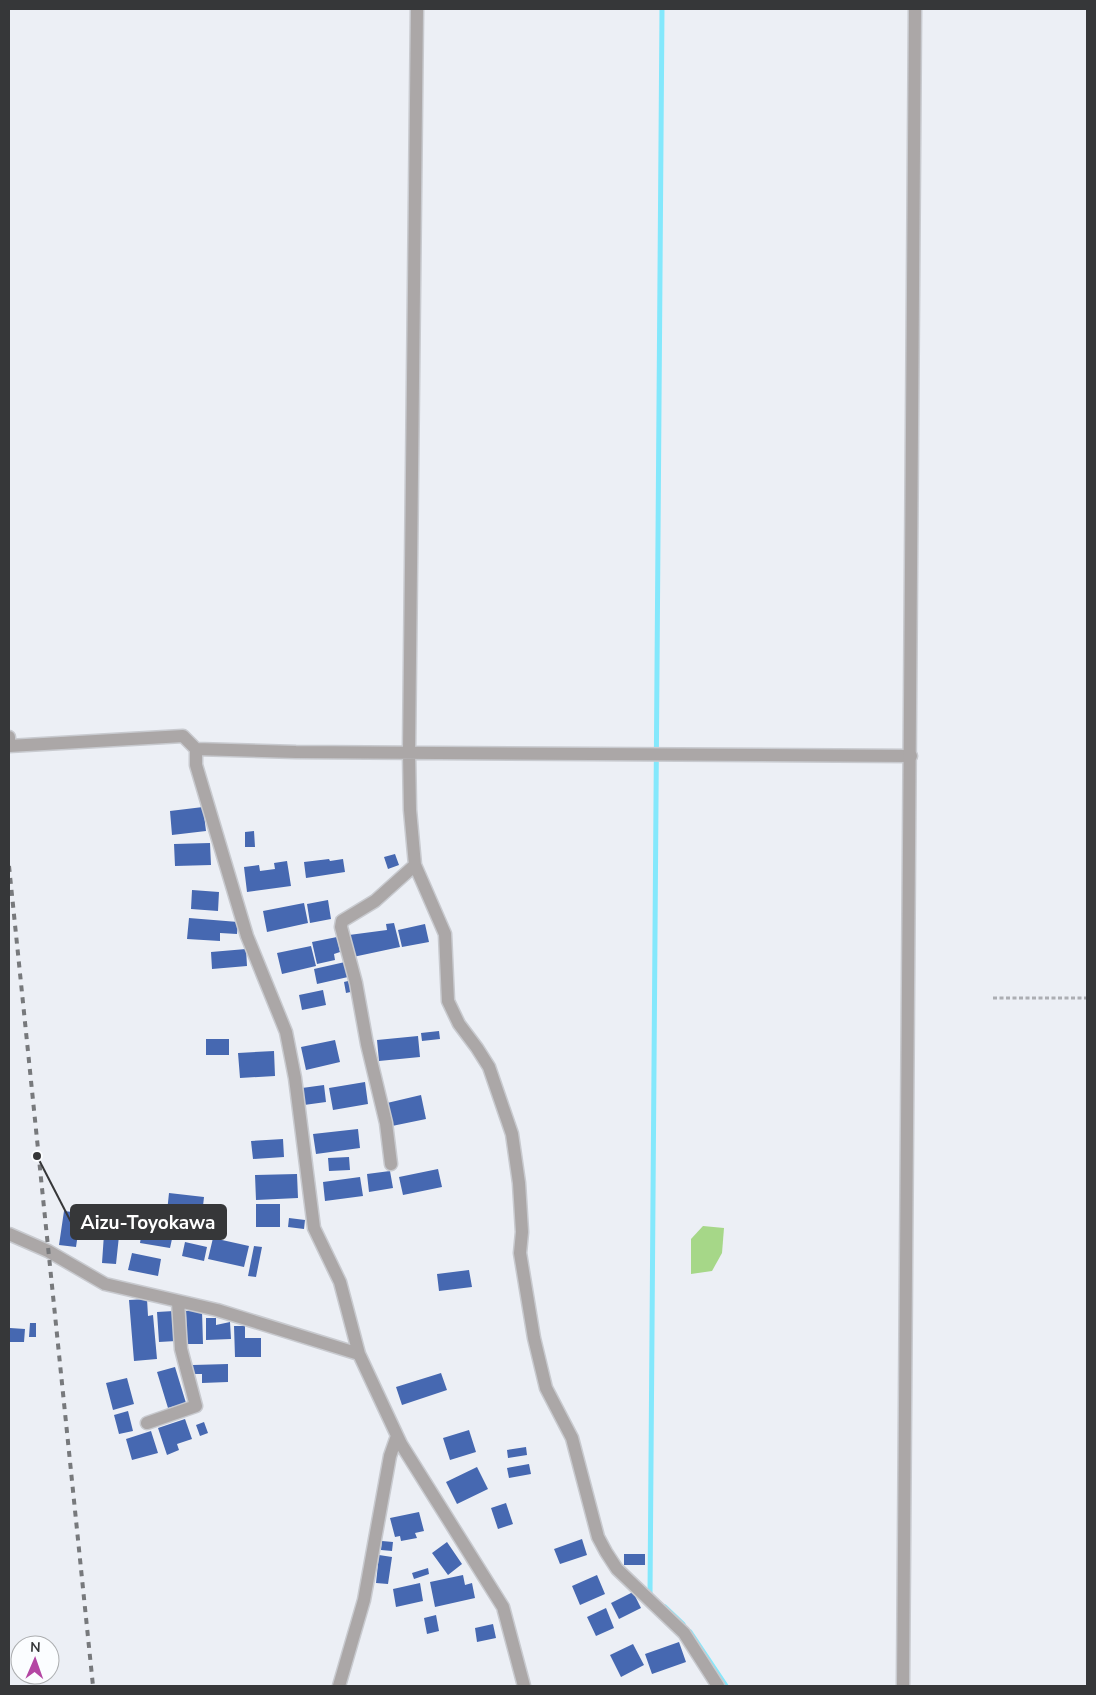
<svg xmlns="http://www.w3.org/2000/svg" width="1096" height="1695" font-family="'Nunito Sans',sans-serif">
	<rect width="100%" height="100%" fill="#eceff5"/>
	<path fill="#a6d788" d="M703 1226 724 1228 722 1253 712 1271 691 1274V1239Z"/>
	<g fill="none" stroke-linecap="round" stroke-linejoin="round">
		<path stroke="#84e8fc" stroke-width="5" d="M653 1597 650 1595 662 9
			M665 1607 683 1624
			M690 1632 726 1686"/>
	</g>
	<path fill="#4668b1" d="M203 807 206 831 172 835 170 811Z
		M254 831 255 847H245V832Z
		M210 843 211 865 175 866 174 844Z
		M395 854 399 865 388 869 384 857Z
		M329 859 330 861 343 859 345 872 306 878 304 862Z
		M287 861 291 886 247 892 244 867 259 865 260 871 275 869 274 863Z
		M192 890 219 892 218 911 191 909Z
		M328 900 331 919 310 923 307 904Z
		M304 903 308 923 267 932 263 911Z
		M189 918 238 922 237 934 220 933V941L187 939Z
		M394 923 400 947 353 957 349 935 387 930 386 924Z
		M425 924 429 942 402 947 398 930Z
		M337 937 340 952 334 954 335 960 317 964 312 942Z
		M311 946 316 966 282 974 277 953Z
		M246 949 247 966 212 969 211 952Z
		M345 962 348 977 317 984 314 969Z
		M352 980 355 991 346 993 344 982Z
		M323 990 326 1005 302 1010 299 995Z
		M439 1031 440 1039 422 1041 421 1033Z
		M418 1036 420 1057 379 1061 377 1040Z
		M206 1039H229V1055H206Z
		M335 1040 340 1062 306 1070 301 1047Z
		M274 1051 275 1076 240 1078 238 1053Z
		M365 1082 368 1104 333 1110 329 1088Z
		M324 1085 326 1102 304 1105 302 1088Z
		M421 1095 426 1119 392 1126 387 1103Z
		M358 1129 360 1148 316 1154 313 1134Z
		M283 1139 284 1157 253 1159 251 1141Z
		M349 1157 350 1170 329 1171 328 1158Z
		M438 1169 442 1187 403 1195 399 1177Z
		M390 1171 393 1188 369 1192 367 1174Z
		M297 1174 298 1198 256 1200 255 1175Z
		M360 1177 363 1196 325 1201 323 1182Z
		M169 1193 204 1197 202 1215 167 1212Z
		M256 1204H280V1227H256Z
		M64 1211 81 1213 76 1247 59 1245Z
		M289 1218 305 1220 304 1229 288 1227Z
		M143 1224 174 1230 170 1248 140 1243Z
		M104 1234 119 1236 116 1264 102 1263Z
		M213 1238 249 1246 244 1267 208 1259Z
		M185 1242 207 1247 204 1261 182 1256Z
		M254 1246 262 1247 256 1277 248 1276Z
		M132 1253 161 1259 158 1276 128 1270Z
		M469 1270 472 1287 439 1291 437 1274Z
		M147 1299 148 1316 153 1315 157 1359 134 1361 129 1300Z
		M174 1311 176 1341 159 1342 157 1312Z
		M186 1311H202L203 1344H187Z
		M206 1318H216V1325L230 1322 231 1339 206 1340Z
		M30 1323H36V1337H29Z
		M234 1326H245V1338H261V1357H235Z
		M10 1328 25 1329 24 1342H9Z
		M228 1364V1382L202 1383V1374H193V1365Z
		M175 1367 186 1403 168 1408 157 1372Z
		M441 1373 447 1390 402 1405 396 1387Z
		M127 1378 134 1404 113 1410 106 1383Z
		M128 1411 133 1431 119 1434 114 1415Z
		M185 1419 192 1439 177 1444 179 1450 167 1455 158 1428Z
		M204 1422 208 1433 200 1436 196 1425Z
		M469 1430 476 1452 450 1460 443 1438Z
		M151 1431 158 1453 132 1460 126 1439Z
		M526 1447 527 1455 508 1458 507 1450Z
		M529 1464 531 1474 509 1478 507 1468Z
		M477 1467 488 1489 457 1504 446 1482Z
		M506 1503 513 1524 498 1529 491 1508Z
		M419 1512 424 1531 415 1533 417 1538 401 1541 400 1536 395 1537 390 1518Z
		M582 1539 587 1555 560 1564 554 1549Z
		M382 1541 393 1542 392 1551 381 1550Z
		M447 1542 462 1564 448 1575 432 1553Z
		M624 1554H645V1565H624Z
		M379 1555 392 1557 388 1584 376 1583Z
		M428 1568 429 1574 414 1579 412 1573Z
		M463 1575 465 1585 472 1583 475 1598 435 1607 430 1582Z
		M597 1575 605 1594 580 1605 572 1586Z
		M420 1583 423 1601 396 1607 393 1589Z
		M633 1592 641 1608 619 1619 611 1603Z
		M606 1608 614 1628 596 1636 587 1617Z
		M436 1615 439 1631 427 1634 424 1618Z
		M493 1624 496 1638 477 1642 475 1628Z
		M679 1642 686 1662 652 1674 645 1654Z
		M633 1644 644 1665 621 1677 610 1655Z"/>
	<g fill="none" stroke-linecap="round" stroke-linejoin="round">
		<defs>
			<path id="minor" d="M417 9 409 752 410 810 415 865 445 934 448 1001 459 1024 477 1048 489 1067 512 1134 519 1183 522 1232 520 1253 534 1338 546 1388 572 1438 598 1537 606 1552 617 1569 684 1633 718 1686
				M9 737V746L183 736 196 749V765L247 936 286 1032 295 1078 314 1228 340 1282 359 1354 401 1444 503 1607 524 1686
				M196 749 296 752 911 756
				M391 1164 386 1123 367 1044 356 983 341 927 342 921 375 901 415 865
				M9 1234 48 1251 105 1284 217 1310 359 1354
				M147 1423 196 1406 181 1349 178 1302
				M339 1686 364 1600 390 1456 397 1436"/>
			<path id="tertiary" d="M903 1686 915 9"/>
		</defs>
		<use href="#minor" stroke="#c8cacf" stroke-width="15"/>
		<use href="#tertiary" stroke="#c8cacf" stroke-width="15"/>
		<path stroke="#acaeb3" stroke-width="3" stroke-dasharray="4 2.5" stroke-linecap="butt" d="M993 998H1087"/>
		<use href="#minor" stroke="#aba7a7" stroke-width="12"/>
		<use href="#tertiary" stroke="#aba7a7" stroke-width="12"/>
		<path stroke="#77797c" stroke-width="4" stroke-dasharray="6 6" stroke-linecap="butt" d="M9 866 93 1686"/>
	</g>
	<path fill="none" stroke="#363739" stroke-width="2" d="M37 1156L71 1222"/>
	<circle fill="#363739" stroke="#fbfdff" stroke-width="2" cx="37" cy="1156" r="5"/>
	<rect fill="#363739" stroke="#363739" stroke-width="2" x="71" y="1205" width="155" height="34" rx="5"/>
	<g font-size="19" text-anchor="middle" font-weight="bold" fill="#fff">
		<text x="148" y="1229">Aizu-Toyokawa</text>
	</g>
	<rect width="1096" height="1695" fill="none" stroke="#363739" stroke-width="20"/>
	<g transform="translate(35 1660) rotate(2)"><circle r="24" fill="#fbfdff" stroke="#acaeb0"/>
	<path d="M0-4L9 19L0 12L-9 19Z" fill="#b446a3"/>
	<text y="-8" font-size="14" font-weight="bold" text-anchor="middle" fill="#363739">N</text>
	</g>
</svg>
